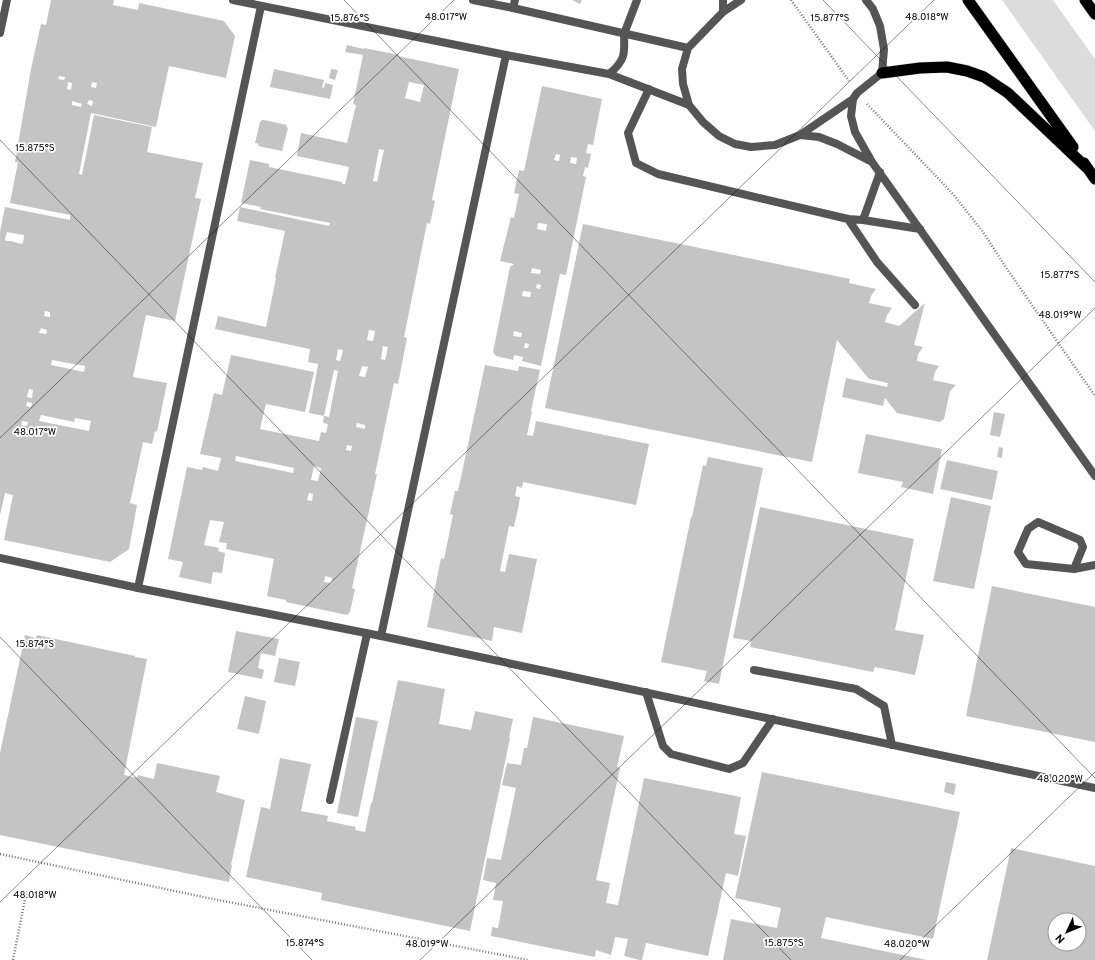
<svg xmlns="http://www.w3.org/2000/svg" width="1095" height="960" font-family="Overpass,sans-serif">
	<rect width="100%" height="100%" fill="#fff"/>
	<path fill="#dcdcdc" d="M1002 0H1053L1095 59V131Z"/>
	<path fill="#c4c4c4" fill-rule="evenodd" d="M51 0H114L113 5 138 10 139 3 224 21 235 36 226 78 169 66 156 127 91 113 79 174 82 175 94 115 152 127 147 152 203 163 195 198 201 199 175 321 146 315 133 377 167 383 157 432 155 431 152 444 143 442 142 447 130 503 137 505 129 549 110 562 4 540 13 495 5 493 0 515V232L5 207 70 220V215L10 203 18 162H15L31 69 41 24 46 25ZM59 76 65 77 64 80 58 79ZM68 82 72 83 71 90 67 89ZM92 82 97 83 96 88 91 87ZM89 100 93 101 92 106 87 104ZM72 101 82 104 81 107 72 105ZM7 232 24 235V236L23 243 21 244 11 241H6L5 239ZM45 311 50 312V317L44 316ZM41 328 47 330 46 334 39 333ZM52 360 85 366 84 372 51 365ZM29 389 33 390 32 398 27 397ZM27 402 32 403 31 407 26 406ZM41 415 74 422 75 418 91 421 89 431 39 421ZM22 421 28 422 27 426 21 425Z
		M572 0H582L580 4Z
		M347 45 364 49V48L399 55 398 56 459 69 432 200 435 201 430 224 427 223 404 337 407 338 398 384 394 383 375 474H377L372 497 352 588 355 589 350 612 347 615 286 602V600L267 596 274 559 226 549 227 543 219 542 224 522 210 520 204 545 219 548 218 551 225 553 222 573 213 572 211 584 179 577 183 562 168 559 187 467 202 470 203 467 218 471 221 458 200 454 214 393 222 395 231 355 314 372 305 412 266 404 260 429 319 441 321 432 326 433 328 424 323 423 324 416 309 413 318 365V364L308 362 310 349 215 329 218 316 266 327 276 278H275L285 231 237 221 240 207 329 226 330 223 260 209 261 207 241 203 250 160 269 164V167L342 182V184H345L349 167 297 156 301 133 347 143 356 105 353 104 363 55 345 52ZM409 82 424 85 420 102 405 98ZM379 149 384 150 377 182 373 181ZM369 330 375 331 373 341 367 340ZM383 346 388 347 385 360 381 359ZM338 349 343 350 340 361 336 360ZM362 366 368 367 365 377 359 376ZM334 370 338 371 329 417 324 416ZM357 423 365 425V429L356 427ZM347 445 352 446 351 451 346 450ZM236 456 294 468 293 473 235 461ZM314 466 321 468 318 481 311 480ZM309 493 313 494 312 501 307 500ZM325 576 332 578 331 583 324 582Z
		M274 69 324 80 322 87 324 88 325 83 333 85 330 99 270 87Z
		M331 69 338 70 335 80 329 78Z
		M542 86 602 99 593 145 588 144 586 153 591 154 588 168 585 167 583 176 586 177 566 275 560 274 541 366 522 361 523 357 514 355 513 360 496 356 493 352 510 267 514 264 500 261 511 217 514 218 519 194 514 193 519 170 524 171ZM556 154 560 155 559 161 554 160ZM571 157 577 158 576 164 570 163ZM538 223 547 224 546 231 537 229ZM532 268 541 270 540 274 531 273ZM537 284 541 285 540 289 536 288ZM523 291 531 292 530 297 522 296ZM514 331 522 333 521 337 513 336ZM525 343 529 344 528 348H524Z
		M262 120H264L287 125 286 127 288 128 282 151 258 146 259 144 255 143 260 122Z
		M583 224 850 279 849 283 876 289 871 296 869 303 892 308 887 315 885 322 899 326 925 303 914 345 923 347 918 354 917 361 939 366 935 372 933 380 956 385 950 391 944 419 940 422 897 413 885 398 883 406 842 397 846 378 887 387 888 383 869 379 837 340 812 462 545 408Z
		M485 365 518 371 519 366 540 370 531 411H532L527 435 533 436 536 421 649 444 636 505 523 482 522 488 517 486 515 496 520 497 519 504 514 527 509 526 500 571 505 572 509 554 537 559 522 633 494 627 492 641 427 627 441 558 444 559 453 515 450 514 455 491H458Z
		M994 412 1005 414 1000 437 990 435Z
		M866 434 942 449 933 494 901 487 903 482 858 473Z
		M999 447 1003 448 1002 458 997 457Z
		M708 457 763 468 719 684 704 681 707 671 661 662 691 517H692L703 465 706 466Z
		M947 460 998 471 992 500 940 489Z
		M951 497 991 506 974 589 933 581Z
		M760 507 914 539 895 630 924 635 915 675 875 667 873 672 750 647 751 641 733 638Z
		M992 586 1095 607V742L966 716Z
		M236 631 279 639 275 656 261 653 258 668 264 670 262 679 228 672Z
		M25 635 36 638 37 635 135 656V657L147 659 124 775 137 778 138 775 154 779 157 763 220 776 216 792 245 800 231 865H232L229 882 0 835V753Z
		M279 658 300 662 295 686 274 682Z
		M398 680 445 689 439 724 471 730 475 711 513 719 509 738H510L470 931 321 900 322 893 246 877 261 807 270 809 280 758 311 764 301 811 328 816 327 821 356 827 355 830 365 832 371 803H372Z
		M245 696 266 701 259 734 237 729Z
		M356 717 378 721 358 817 337 813Z
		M533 717 624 736 617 767 620 768 596 880 610 883 606 903 618 905 644 778 741 797 734 834 746 836 738 876 726 873 708 956 646 943 642 960H640L624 956 628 939 615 937 611 955 596 950 595 957 491 936 492 927 498 928 503 901 493 900 496 883 483 880 487 858 501 860 516 788 502 785 507 763 521 765 524 748H527Z
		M762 772 960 812 933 939 826 917 821 938 927 960H723L731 919 777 928 781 908 735 898Z
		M946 782 956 784 954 795 944 792Z
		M1011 848 1095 866V960H987ZM1055 920H1079V944H1055Z"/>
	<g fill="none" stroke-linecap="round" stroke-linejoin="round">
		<defs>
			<path id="trunk" d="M968 0 1073 147
				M1085 0 1095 14
				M882 73 920 68 947 67 967 71 984 77 1008 93 1087 168
				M1084 163 1095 179"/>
		</defs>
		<use href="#trunk" stroke="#dbdbdb" stroke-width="12"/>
		<path stroke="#777" stroke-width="2.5" stroke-dasharray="1 2" stroke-linecap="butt" d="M791 0 849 81
			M867 104 953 194 983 232 1007 269 1095 396
			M0 854 203 897 528 960
			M13 960 27 889"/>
		<path stroke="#555" stroke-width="8" d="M624 34 637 0
			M649 89 628 133 636 163 658 174 848 219 863 220 920 229
			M848 219 877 262 915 305
			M863 220 880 172
			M1074 569 1083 547 1080 540 1038 522 1028 529 1018 552 1026 564 1074 569 1095 565
			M754 670 856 689 884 706 892 745
			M646 692 663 746 671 754 729 769 743 763 773 719
			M330 800 367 634"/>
		<path stroke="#555" stroke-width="8" d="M513 8 515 0
			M0 33 7 0
			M138 588 261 6
			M381 636 506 55"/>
		<path stroke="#555" stroke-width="8" d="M233 0 506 55 609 74 689 105
			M473 0 513 8 688 48
			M723 0V12
			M741 0 723 12 688 48 682 69 683 84 689 105 703 122 719 136 735 144 751 147 775 145 800 135 853 99 857 93 882 73 884 49 880 26 873 9 866 0
			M609 74C625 61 625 54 624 34
			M853 99 851 116 855 132 872 162 1095 476
			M800 135 819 137 837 144 872 162
			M0 558 138 588 381 636 1095 788"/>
		<use href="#trunk" stroke="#000" stroke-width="11"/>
	</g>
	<path fill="none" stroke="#000" stroke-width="1" stroke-opacity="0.45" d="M344 0 1095 778M823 0 1095 282M0 140 791 960M0 438 454 0M0 637 312 960M0 902 934 0M420 960 1095 308M900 960 1095 772"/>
	<g font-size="10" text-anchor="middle" fill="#000" stroke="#fff" stroke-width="3.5" stroke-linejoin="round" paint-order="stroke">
		<text x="446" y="20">48.017°W</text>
		<text x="927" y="20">48.018°W</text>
		<text x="350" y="21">15.876°S</text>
		<text x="830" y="21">15.877°S</text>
		<text x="35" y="151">15.875°S</text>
		<text x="1060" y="278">15.877°S</text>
		<text x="1060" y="318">48.019°W</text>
		<text x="35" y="435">48.017°W</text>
		<text x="35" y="647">15.874°S</text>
		<text x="1060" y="782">48.020°W</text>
		<text x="35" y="898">48.018°W</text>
		<text x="305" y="946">15.874°S</text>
		<text x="784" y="946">15.875°S</text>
		<text x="427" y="947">48.019°W</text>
		<text x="907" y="947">48.020°W</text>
	</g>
	<g transform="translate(1067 932) rotate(226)"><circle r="19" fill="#ffffff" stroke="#999999"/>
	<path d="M0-3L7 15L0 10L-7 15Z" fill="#000000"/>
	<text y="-6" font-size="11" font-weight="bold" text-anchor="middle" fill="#000000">N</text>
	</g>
</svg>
